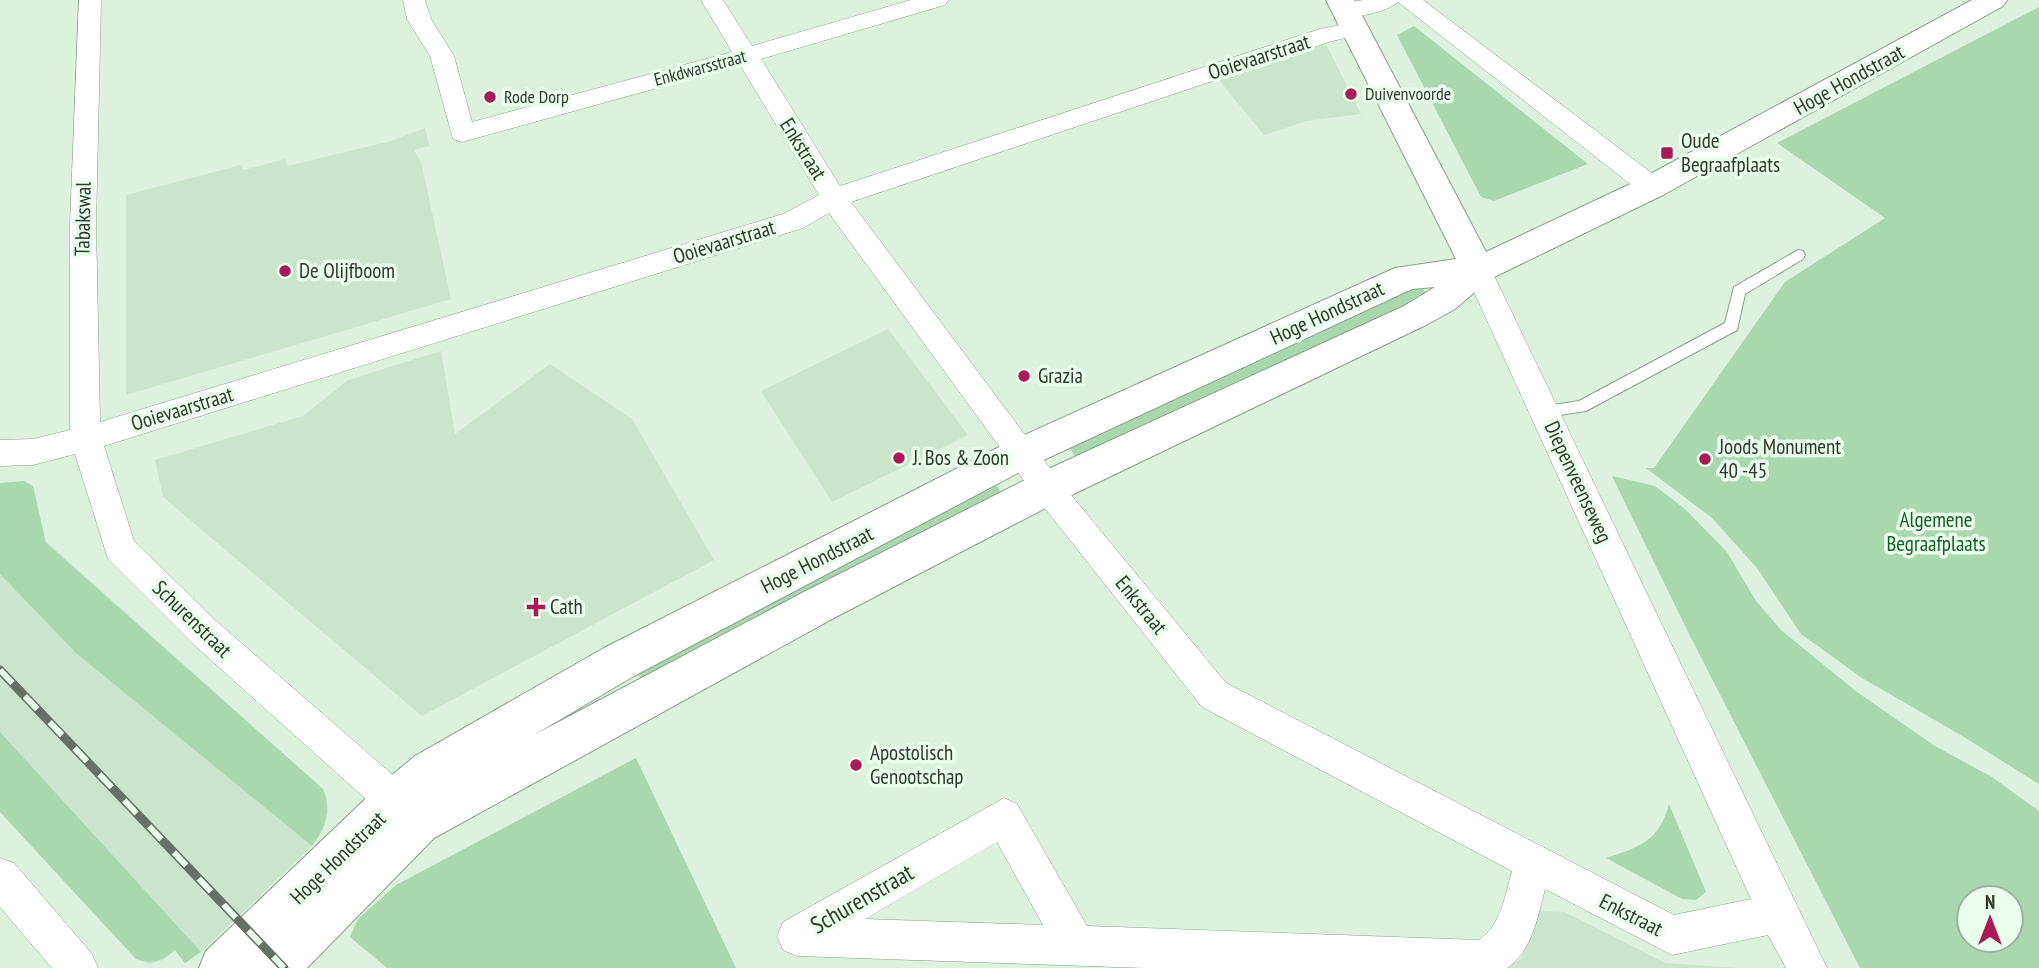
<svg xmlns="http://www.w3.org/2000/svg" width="2039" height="968" font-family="'PT Sans Narrow',sans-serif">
	<rect width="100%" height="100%" fill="#dcf2de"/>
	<path fill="#cae5cc" d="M1326 44 1361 114 1306 121 1264 135 1218 79Z
		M425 128 429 146 414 150 421 162 451 299 126 395V195L241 165 244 170 285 159 288 166 391 141Z
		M888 329 968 435 832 502 761 391Z
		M441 351 455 434 550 364 632 419 714 560 422 716 163 497 155 460 303 416 348 380Z
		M0 500 323 789 327 799 328 813 323 831 312 846 201 952 185 963 175 950 163 960 150 964 136 959 0 812Z
		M1538 911 1565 912 1665 963 1739 968H1502L1521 959Z"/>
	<path fill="#a9d8af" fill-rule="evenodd" d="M2039 7V784L1959 734 1862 678 1801 634 1757 568 1712 518 1646 468H1654L1785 282 1885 218 1777 143Z
		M1414 26 1588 164 1494 201 1481 197 1397 35Z
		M1416 282 1431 297 1078 462 1067 443Z
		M1612 476 1655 486 1685 509 1727 552 1756 601 1782 631 1857 692 1935 746 1992 777 2039 811V968H1860L1688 632ZM2011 898V940H1969V898Z
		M992 478 1004 497 643 687 636 666Z
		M24 481 33 486 46 543 323 789C332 811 325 828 312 846L76 653 0 574V483Z
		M0 732 201 952 185 963 175 950C161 961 153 965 136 959L0 812Z
		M636 758 736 968H387L350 937 358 919 396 885Z
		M1669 804 1706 892 1696 900 1682 899 1606 858C1640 847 1659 841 1669 804Z"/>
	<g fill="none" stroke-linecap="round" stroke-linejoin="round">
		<defs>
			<path id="service" d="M1798 250 1803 251 1805 255 1803 259 1745 294 1737 330 1586 411 1546 417 1541 415 1538 411 1541 407 1579 401 1725 323 1734 287Z"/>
			<path id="minor" d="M79 0H101L96 225 100 422 783 214 819 195 740 65 462 142 453 139 430 56 407 19 403 0H425L431 19 454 56 472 122 732 52 701 0H723L752 46 911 0H948L945 5 761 59 840 186 1320 29 1355 22 1363 24 1367 29 1363 34 1332 41 851 202 1058 479 1226 683 1674 915 1751 899 1464 270 1468 263 1478 260 1488 263 1827 968H1786L1768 935 1672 955 1545 889C1538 916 1532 951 1507 968H1145L797 956 783 950 777 936 783 922 1004 798 1017 804 1087 926 1479 940C1501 925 1505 896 1512 871L1202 707 1036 497 829 213 803 228 104 446 134 541 216 621 423 801 429 814 423 827 410 833 397 827 192 643 108 559 75 454 33 465 0 466V440L33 439 70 430V225ZM997 842 1043 925 865 919Z
				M1363 0H1423L1661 180 1665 187 1661 194 1652 196 1643 194 1398 2C1385 13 1354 19 1337 15L1333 10 1337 5Z
				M0 858 14 863 92 954 98 968H52L0 907Z"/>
			<path id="tertiary" d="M1326 0H1354L1486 252 1641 179 1972 0H2007L2003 6 1663 195 1490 279 1455 309 1428 324 1061 500 830 620 434 838 307 968H199L206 951 380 785 415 756 604 648 1009 442 1395 268 1456 259ZM1435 287 1404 306 1033 476 800 594 534 735 634 676 1035 464 1412 289Z"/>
		</defs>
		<use href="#service" stroke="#899e8c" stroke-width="2"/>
		<use href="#minor" stroke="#899e8c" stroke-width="1"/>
		<use href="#tertiary" stroke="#899e8c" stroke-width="2"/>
		<use href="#service" fill="#fff" fill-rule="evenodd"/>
		<use href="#minor" fill="#fff" fill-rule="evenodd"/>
		<use href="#tertiary" fill="#fff" fill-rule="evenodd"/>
		<defs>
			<path id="rail" d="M0 670 284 968"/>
		</defs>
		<use href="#rail" stroke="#647165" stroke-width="9"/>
		<use href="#rail" stroke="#e9ffeb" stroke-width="6" stroke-dasharray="18" stroke-linecap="butt"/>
	</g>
	<g fill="#a91a56" stroke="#e9ffeb" stroke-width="2.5">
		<circle cx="1351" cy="94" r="7"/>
		<circle cx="490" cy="97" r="7"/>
		<rect x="1660" y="146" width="14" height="14" rx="3.5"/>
		<circle cx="285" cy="271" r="7"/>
		<circle cx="1024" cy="376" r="7"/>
		<circle cx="899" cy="458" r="7"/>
		<circle cx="1705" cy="459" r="7"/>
		<path d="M532.5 596.5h7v7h7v7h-7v7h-7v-7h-7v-7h7z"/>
		<circle cx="856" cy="765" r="7"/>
	</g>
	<g text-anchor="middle" stroke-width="7" stroke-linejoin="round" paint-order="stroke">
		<g font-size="18" fill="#303830" stroke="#e9ffeb">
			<text transform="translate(700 68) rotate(-15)" y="6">Enkdwarsstraat</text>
		</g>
		<g font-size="18" fill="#303830" stroke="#e9ffeb" text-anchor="start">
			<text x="1365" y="100">Duivenvoorde</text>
			<text x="504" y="103">Rode Dorp</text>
		</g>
		<g font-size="21" fill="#303830" stroke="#e9ffeb">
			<text transform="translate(1259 57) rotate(-18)" y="7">Ooievaarstraat</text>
			<text transform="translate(1849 80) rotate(-29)" y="7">Hoge Hondstraat</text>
			<text transform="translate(803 149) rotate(58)" y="7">Enkstraat</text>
			<text transform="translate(83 219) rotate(-89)" y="7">Tabakswal</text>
			<text transform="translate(724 242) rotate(-17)" y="7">Ooievaarstraat</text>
			<text transform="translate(1327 313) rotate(-25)" y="7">Hoge Hondstraat</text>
			<text transform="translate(182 409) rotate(-17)" y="7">Ooievaarstraat</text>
			<text transform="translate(1578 482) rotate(65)" y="7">Diepenveenseweg</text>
			<text transform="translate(817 560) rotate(-27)" y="7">Hoge Hondstraat</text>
			<text transform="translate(1141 605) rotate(51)" y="7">Enkstraat</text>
			<text transform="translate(192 619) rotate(44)" y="7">Schurenstraat</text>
			<text transform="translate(338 858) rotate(-44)" y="7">Hoge Hondstraat</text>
			<text transform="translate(1631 915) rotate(27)" y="7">Enkstraat</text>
		</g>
		<g font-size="21" fill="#303830" stroke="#e9ffeb" text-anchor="start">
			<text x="1681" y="148">Oude<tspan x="1681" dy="24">Begraafplaats</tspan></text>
			<text x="299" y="278">De Olijfboom</text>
			<text x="1038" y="383">Grazia</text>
			<text x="1719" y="454">Joods Monument<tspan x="1719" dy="24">40 -45</tspan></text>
			<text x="913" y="465">J. Bos &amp; Zoon</text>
			<text x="550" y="614">Cath</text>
			<text x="870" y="760">Apostolisch<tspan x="870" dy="24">Genootschap</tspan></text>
		</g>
		<g font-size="21" fill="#125e27" stroke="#e9ffeb">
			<text x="1936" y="527">Algemene<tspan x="1936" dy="24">Begraafplaats</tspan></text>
		</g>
		<g font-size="24" fill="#303830" stroke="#e9ffeb">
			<text transform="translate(862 899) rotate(-30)" y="8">Schurenstraat</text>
		</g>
	</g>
	<g transform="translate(1990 919)"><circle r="33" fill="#e9ffeb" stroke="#9fafa0" stroke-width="2"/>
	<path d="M0-5L12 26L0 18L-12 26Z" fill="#a91a56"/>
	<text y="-10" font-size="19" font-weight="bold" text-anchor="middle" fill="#303830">N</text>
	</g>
</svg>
